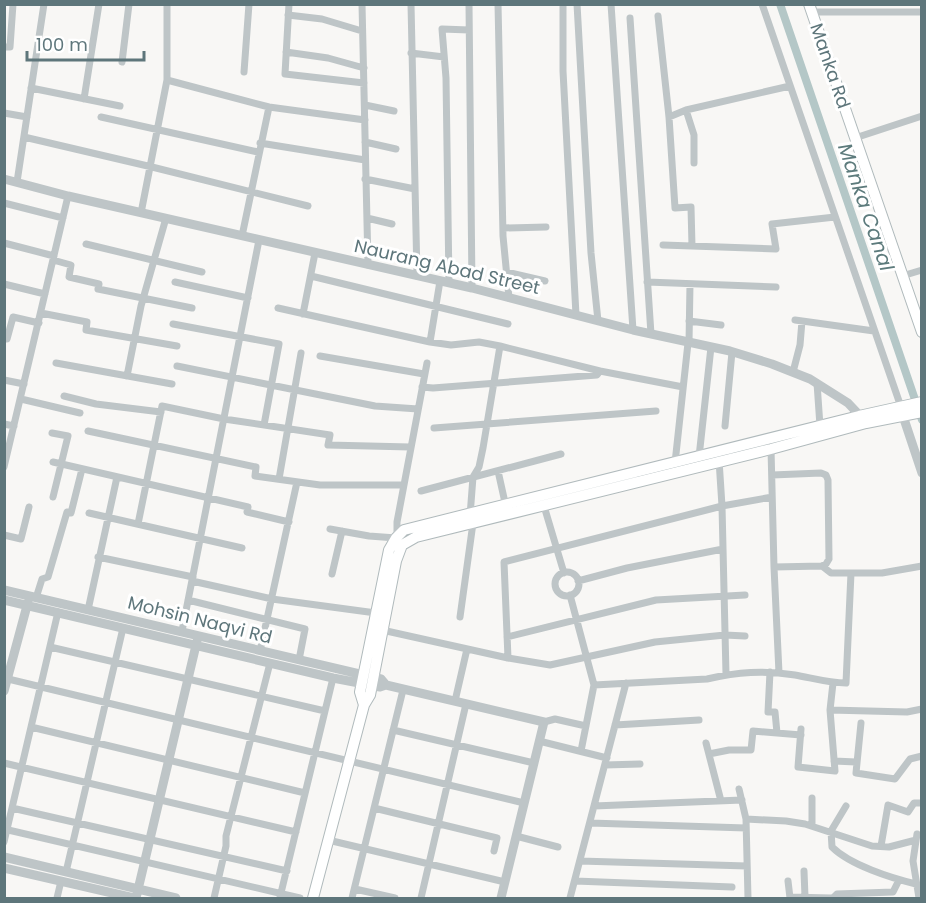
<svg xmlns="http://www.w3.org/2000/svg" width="926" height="903" font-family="Poppins,sans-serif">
	<rect width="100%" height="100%" fill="#f8f7f5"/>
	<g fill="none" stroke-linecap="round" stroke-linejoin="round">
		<path stroke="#b4c7c7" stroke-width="8" d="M780 4 922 420"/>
		<defs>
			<path id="secondary" d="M809 4 922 332
				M364 705 360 692 389 550 396 538 404 530 859 416 922 402
				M313 898 364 705 370 695 396 561 402 545 416 537 771 449 866 423 922 412"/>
		</defs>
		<use href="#secondary" stroke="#b0babc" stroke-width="12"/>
		<path stroke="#bec5c7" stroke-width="7" d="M289 4 285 74 364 83
			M362 4 368 265
			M411 4 417 276
			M469 4 472 288
			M498 4 503 236 509 298
			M563 4V71L576 315
			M577 4 591 253 598 321
			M611 4 633 330
			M762 4 901 407
			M811 12H922
			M288 15 322 19 362 31
			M658 16 669 117 675 208 691 207 692 246
			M630 18 651 334
			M4 47H10L13 4
			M286 52 328 58 364 68
			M411 53 444 57
			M122 62 129 4
			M244 72 249 4
			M167 80 269 107 365 120
			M31 88 120 106
			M84 99 99 4
			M365 105 394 111
			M686 110 694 135V163
			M4 113 27 117
			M101 117 258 152
			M669 117 686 110 790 86
			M24 137 152 167 308 206
			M855 138 922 116
			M365 142 396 149
			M260 143 365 160
			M365 179 415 189
			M17 182 44 4
			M4 203 63 218
			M141 213 167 80V4
			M367 218 392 224
			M503 228 546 227
			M242 236 269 107
			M4 243 54 256
			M86 244 202 272
			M663 245 776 249 772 224 835 217
			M53 260 71 265 69 277 99 284 98 289 192 308
			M506 272 545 281
			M311 276 508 324
			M902 276 922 270
			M175 282 248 298
			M647 282 776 287
			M449 283 446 78 442 29 469 30
			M4 284 45 294
			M278 308 430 342 451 345 479 342 500 346 600 371 683 387
			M41 313 87 322 86 330 177 346
			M303 314 315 253
			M795 320 874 331
			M689 321 721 325
			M173 324 279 344 264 425
			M4 339H7L13 317 39 323
			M430 342 440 281
			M689 343 690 284
			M320 356 424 374
			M56 363 172 384
			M177 366 375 406 418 409
			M793 372 800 345 802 321
			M127 376 141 306 166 218
			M4 380 24 384
			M817 383 820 426
			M422 387 433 388 597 375 600 371
			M64 396 96 404 161 412
			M21 399 80 413
			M4 424 14 426
			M725 426 732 352
			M434 428 656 411
			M88 431 256 467 255 476 320 485H404
			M52 433 68 436 53 497
			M771 449 774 567 779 673
			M699 457 711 347
			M719 460 722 506 726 674
			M53 462 248 507 247 512 289 522
			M675 463 688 343
			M4 467 68 196
			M498 471 506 507
			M772 475 821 473 826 475 828 480 829 559 826 564 822 566 774 567
			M279 479 301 353
			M421 491 561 454
			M544 506 564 573
			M89 513 242 548
			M470 516 473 477 479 467 483 448 500 346
			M138 524 162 406 224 419 330 435 328 445 410 447
			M330 529 369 536 396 538
			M4 535 21 539 29 507
			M397 536V522L427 363
			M98 557 193 577
			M822 566 831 573H882L922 566
			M555 584a12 12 0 1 1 24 0a12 12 0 1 1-24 0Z
			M332 574 342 531
			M192 581 272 599 376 613
			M578 581 627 568 723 549
			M570 595 594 685 581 751
			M36 598 42 579 48 577 67 512 71 513 82 469
			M188 600 305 629 299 660
			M88 610 117 477
			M460 617 473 523
			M382 630 508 658 550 665 655 642 725 635 745 636
			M182 631 259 240
			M507 637 656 600 745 595
			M50 647 325 711
			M260 651 297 482
			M508 658 504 562 722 506 772 497
			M770 672 768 712H775L777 733
			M4 678 524 803
			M594 685 707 679C738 672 763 670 795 675 812 678 829 683 846 683L851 573
			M455 701 467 649
			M830 710 907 712 922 709
			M544 722 555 719 586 726
			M861 723 856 773 895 779 910 759 922 756
			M615 725 699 720
			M31 727 305 793
			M801 729 798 767 835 771 830 710 833 683
			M393 730 534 763
			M539 741 607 758
			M706 743 721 801
			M709 754 729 750H751L753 731 801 735
			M834 761 856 762
			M4 763 296 832
			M605 765 640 764
			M739 789 746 819 748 898
			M812 798V826
			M594 806 742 800
			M846 806 831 831 832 847C850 865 891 878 916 884
			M12 808 287 871
			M374 808 497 838 494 851
			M746 819 786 821 805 824 872 846 889 847 916 840
			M590 823 746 828
			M4 829 300 898
			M917 834 913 861 919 898
			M516 836 558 847
			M328 840 505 882
			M4 842 58 612
			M881 846 888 805 908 812 914 803H922
			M580 861 747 866
			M804 871 805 897
			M66 872 123 628
			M575 881 732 887
			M788 881 790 898
			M355 889 395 898
			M280 897 333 678
			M790 897 831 898
			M57 898 61 881
			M214 898 226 846V836L270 663
			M352 898 403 690
			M421 898 466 704
			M570 898 626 683
			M833 898 837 894 893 892 899 880"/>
		<path stroke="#bec5c7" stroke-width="9" d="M4 179 68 196 472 288 633 330 730 351 772 364 810 379 848 403 863 419
			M901 410 922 473
			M4 590 381 679 386 685
			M4 600 333 678 380 687 386 685 544 722 501 898
			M4 691 28 602
			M4 857 176 898
			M4 868 134 898
			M136 898 197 641"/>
		<use href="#secondary" stroke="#fff" stroke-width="10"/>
	</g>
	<g text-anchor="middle" stroke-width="6" stroke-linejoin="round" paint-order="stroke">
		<g font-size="18" fill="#5e767b" stroke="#fff">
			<text transform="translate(830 66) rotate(71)" y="6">Manka Rd</text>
			<text transform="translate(447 267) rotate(13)" y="6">Naurang Abad Street</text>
			<text transform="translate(200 620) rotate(14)" y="6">Mohsin Naqvi Rd</text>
		</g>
		<g font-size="20" font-style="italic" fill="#5d7b7c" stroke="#fff">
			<text transform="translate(866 207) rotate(71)" y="7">Manka Canal</text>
		</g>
	</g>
	<rect width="926" height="903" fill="none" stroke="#5e767b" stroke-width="12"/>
	<path d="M27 51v9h117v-9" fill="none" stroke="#5e767b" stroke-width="3"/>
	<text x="36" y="51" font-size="18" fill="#5e767b" stroke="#ffffff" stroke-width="4.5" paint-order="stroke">100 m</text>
</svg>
